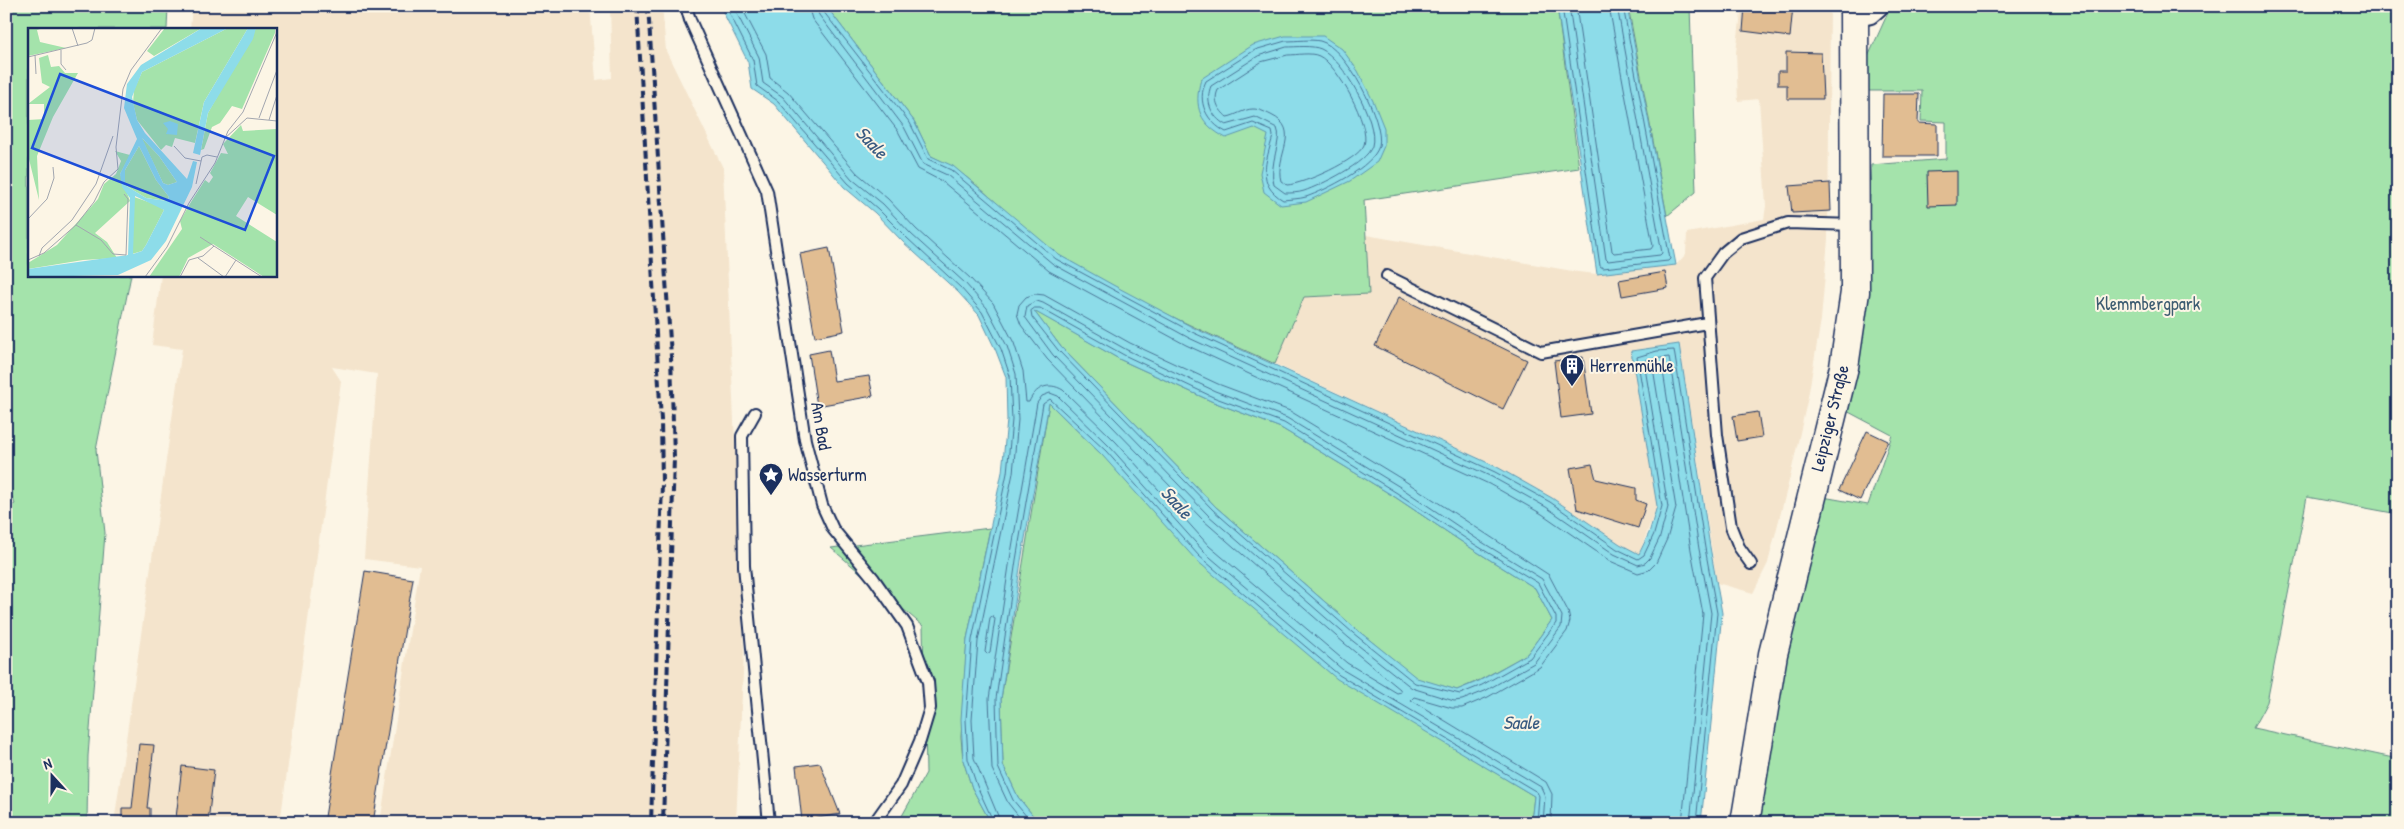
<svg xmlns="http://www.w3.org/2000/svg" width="2404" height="829" font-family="'Patrick Hand',sans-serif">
	<rect width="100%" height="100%" fill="#fcf5e5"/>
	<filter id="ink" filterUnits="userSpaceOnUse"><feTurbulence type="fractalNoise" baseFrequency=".02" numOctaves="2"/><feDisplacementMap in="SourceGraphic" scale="10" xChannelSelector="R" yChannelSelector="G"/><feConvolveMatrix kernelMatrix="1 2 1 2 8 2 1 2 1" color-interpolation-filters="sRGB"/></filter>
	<g filter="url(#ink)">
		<path fill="#f4e4cc" d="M192 6H590L596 80 612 78 610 6H662L666 51 723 168 744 651 736 823H380L420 566 364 559 377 374 332 367 341 381 280 823H114L182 349 152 345 161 275H275V29H190Z
			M1742 6H1830L1828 239 1821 320 1808 397 1791 473 1768 563 1753 593 1717 583 1679 344 1631 351 1657 506 1639 554 1620 544 1552 498 1497 467 1275 364 1304 297 1369 294 1366 235 1578 272 1597 274 1676 265 1686 254 1687 233 1764 219 1766 206 1759 99 1738 101 1736 52Z"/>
		<path fill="#a4e3ab" stroke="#608984" d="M6 6H168L167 29H29V275H131L96 450 105 533 88 756 87 823H6V508L15 504 6 483Z
			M826 6H1557L1579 168 1364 200 1369 294 1304 297 1275 364C1202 331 1128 298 1060 256 1014 227 981 178 931 156L914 121Z
			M1628 6H1690L1696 192 1667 216Z
			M1891 6H2398V514L2307 497 2267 702 2253 728 2398 759V823H1755L1784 649 1823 497 1868 505 1892 435 1843 409 1867 282 1871 165 1946 159V122L1921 121 1922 91H1863V68Z
			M1033 310 1121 360 1211 401 1281 428 1395 497 1471 548 1535 588 1552 620 1527 654 1480 680 1457 690 1417 679 1356 629 1216 507 1061 347Z
			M1049 403 1102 455 1441 740 1534 796 1531 823H1039L1018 797 1003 765 1001 699Z
			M990 528 967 639 961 737 963 760 972 788 991 823H898L926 773 923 626 831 548Z"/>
		<path fill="#8ddce9" stroke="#5f97b1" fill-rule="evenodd" d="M720 6H826L914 121 931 156 953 166 1059 255 1113 285 1194 328 1497 467 1552 498 1620 544 1639 554 1649 533 1657 506 1631 351 1679 344 1710 547 1722 613 1701 823H1531L1534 796 1337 679 1196 560 1102 455 1049 403 1021 561 1001 699 1003 765 1018 797 1039 823H991L972 788 963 760 961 719 967 639 1002 472 1007 420 1006 377 996 351 979 315 958 292 903 242 875 213 844 187 774 104 752 89 748 62ZM1034 311 1121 360 1211 401 1281 428 1395 497 1471 548 1535 588 1552 620 1527 654 1479 681 1457 690 1417 678 1356 629 1216 507 1061 347Z
			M1557 6H1627L1676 265 1597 274Z
			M1285 36H1323L1342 49 1358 71 1374 103 1384 128V146L1377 162 1350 181 1306 202 1281 205 1264 192 1260 173 1268 135 1254 128 1226 138C1200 124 1193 108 1201 79L1253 45Z"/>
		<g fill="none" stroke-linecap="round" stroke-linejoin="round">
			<path stroke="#497496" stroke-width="1" d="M726 6 753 60 757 86 778 101 848 183 878 209 907 238 961 288 982 312 1001 349 1010 376 1012 420 1007 473 972 640 966 720 968 759 977 786 994 823
				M733 6 759 57 763 83 783 97 852 179 883 204 911 234 965 283 987 308 1007 346 1016 374 1018 420 1013 473 978 641 972 720 974 758 1001 823
				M741 6 766 54 770 78 788 92 857 173 888 199 916 229 970 278 993 303 1014 343 1023 371 1026 402H1029C1035 388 1048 381 1063 390L1116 442 1209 546 1347 663 1397 693 1401 692 1400 689 1344 643 1203 520 1047 359 1021 325 1017 314 1019 305 1026 297 1035 294 1044 295 1130 343 1218 384 1290 411 1405 481 1549 575 1568 611 1570 621 1567 631 1540 667 1488 697 1462 708H1452L1414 697 1411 700 1546 782 1552 794 1551 823
				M808 6 812 19 898 131 918 169 943 182 1049 271 1186 345 1489 484 1542 514 1610 561 1638 573 1649 570 1656 563 1667 539 1676 508 1653 368 1655 366 1662 365 1691 550 1703 614 1682 823
				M816 6 819 15 904 127 923 164 947 175 1053 264 1189 338 1492 477 1546 507 1614 554 1638 565 1645 563 1650 558 1660 537 1668 507 1644 362 1646 360 1669 357 1699 549 1711 613 1690 823
				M822 6 823 11 910 123 928 159 951 170 1056 259 1192 332 1495 472 1550 502 1617 549 1638 559 1644 555 1654 534 1662 506 1637 357 1657 351 1674 350 1705 548 1717 613 1696 823
				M1562 6 1600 266 1603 268 1668 261 1670 259 1623 6
				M1569 6 1606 259 1608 261 1660 255 1662 253 1617 6
				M1576 6 1612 251 1614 253 1651 249 1653 246 1609 6
				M1286 41C1297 41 1310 39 1320 41 1346 47 1385 122 1379 146 1373 167 1326 190 1306 197 1299 199 1291 199 1283 200 1256 184 1266 162 1273 136L1272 131 1253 123 1226 132C1207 122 1196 102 1206 81L1255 50Z
				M1287 47C1296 47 1312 45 1321 49 1342 58 1379 122 1372 146 1367 163 1321 185 1304 191 1298 193 1291 193 1285 193L1274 185C1268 164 1283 140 1277 128L1255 117 1226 125C1211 117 1205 101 1211 86L1258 56Z
				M1288 55C1297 55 1311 52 1319 56 1337 64 1371 126 1364 145 1358 160 1304 184 1287 185L1281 181C1274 156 1303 130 1271 115 1265 112 1259 109 1253 109 1244 109 1235 116 1227 117 1219 110 1213 101 1218 90L1261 62Z
				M1037 301 1043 303 1127 350 1215 391 1287 418 1400 487 1477 539 1542 579 1562 616 1561 627 1534 663 1485 691 1462 700 1454 701 1412 688 1349 638 1208 515 1053 355 1025 317 1027 306Z
				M1035 308H1040L1124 355 1213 397 1284 423 1397 493 1474 544 1538 583 1556 617V623L1530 658 1482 685 1460 694 1415 683 1353 633 1213 510 1058 350 1032 317 1031 311Z
				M993 616 995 619 990 652 987 654 985 652 990 618Z
				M1024 823 1008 803 992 769 989 699 1010 559 1037 403 1042 396 1050 393 1058 396 1110 447 1204 552 1343 670 1541 787 1545 796 1543 823
				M1032 823 1013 800 998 767 996 699 1016 560 1043 404 1050 399 1106 451 1199 556 1339 675 1537 792 1539 796 1537 823"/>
		</g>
		<path fill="#e1bd92" stroke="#1b2f5e" d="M1745 6H1793L1790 37 1743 31Z
			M1786 52 1821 53 1823 99H1787V85H1778V71H1786Z
			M1883 94H1919L1918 123 1937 124V156H1882Z
			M1957 171V205L1928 206 1927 172Z
			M1830 183 1831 211 1792 213 1789 186Z
			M829 248 844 331 815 337 800 254Z
			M1665 272 1668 288 1622 296 1619 280Z
			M1399 297 1527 360 1503 409 1375 346Z
			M829 350 834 381 869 376 873 396 817 406 809 354Z
			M1583 357 1591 414 1561 418 1554 361Z
			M1758 412 1762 437 1737 441 1733 416Z
			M1867 431 1888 441 1860 500 1839 490Z
			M1592 464 1596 479 1636 488V500L1646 504 1638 528 1577 509 1570 468Z
			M365 571 413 579 373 823H324Z
			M139 744 154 745 147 808H150V823H122V808H132Z
			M820 763 840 814 802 821 796 766Z
			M182 766 214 770 208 822 176 818Z"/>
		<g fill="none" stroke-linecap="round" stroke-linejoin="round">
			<defs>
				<path id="lane" d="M686 6 690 20 767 191 805 440 822 505 833 529 874 579 907 626 928 682 930 708 920 741 901 785 874 823
					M1387 276 1541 352 1707 323
					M755 413 742 436 744 566 769 823
					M1751 564 1739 547 1731 527 1717 435 1705 278 1723 253 1741 238 1788 223 1855 225"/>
				<path id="street" d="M1853 16 1869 13 1877 6"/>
				<path id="secondary" d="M1745 823 1773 654 1844 367 1855 292 1854 6"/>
			</defs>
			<use href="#lane" stroke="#1b2f5e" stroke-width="14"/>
			<use href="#street" stroke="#1b2f5e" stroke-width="25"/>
			<use href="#secondary" stroke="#1b2f5e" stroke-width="31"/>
			<use href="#lane" stroke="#fcf5e5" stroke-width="10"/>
			<use href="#street" stroke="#fcf5e5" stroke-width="21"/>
			<use href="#secondary" stroke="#fcf5e5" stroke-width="28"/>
			<path stroke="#1b2f5e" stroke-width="4" stroke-dasharray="8 4" stroke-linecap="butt" d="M637 6 661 420 662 484 651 823
				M648 6 671 356 674 457 663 823"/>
		</g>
	</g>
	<defs>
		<symbol id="building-pin" viewBox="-11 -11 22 30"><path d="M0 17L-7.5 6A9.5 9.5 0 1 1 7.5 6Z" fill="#1b2f5e" stroke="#fcf5e5"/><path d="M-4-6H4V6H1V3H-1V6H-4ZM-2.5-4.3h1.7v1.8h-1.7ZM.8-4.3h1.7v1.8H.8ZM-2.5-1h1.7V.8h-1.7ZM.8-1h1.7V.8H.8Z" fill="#fff"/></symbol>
		<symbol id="sight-pin" viewBox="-11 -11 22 30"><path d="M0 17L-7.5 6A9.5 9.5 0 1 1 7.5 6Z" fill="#1b2f5e" stroke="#fcf5e5"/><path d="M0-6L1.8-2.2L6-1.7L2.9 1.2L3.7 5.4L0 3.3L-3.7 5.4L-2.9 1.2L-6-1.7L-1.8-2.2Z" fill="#fff"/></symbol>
	</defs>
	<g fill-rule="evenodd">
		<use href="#building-pin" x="1558" y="352" width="28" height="38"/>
		<use href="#sight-pin" x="757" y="461" width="28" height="38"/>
	</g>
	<g text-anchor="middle" stroke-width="4" stroke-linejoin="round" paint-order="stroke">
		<g font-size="18" fill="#3d5c71" stroke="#fcf5e5">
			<text x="2148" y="310">Klemmbergpark</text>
		</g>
		<g font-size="18" fill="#1b2f5e" stroke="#fcf5e5" text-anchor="start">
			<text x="1590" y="372">Herrenmühle</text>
			<text x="788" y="481">Wasserturm</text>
		</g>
		<g font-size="18" fill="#1b2f5e" stroke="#fcf5e5">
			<text transform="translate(1830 418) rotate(-76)" y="6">Leipziger Straße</text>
			<text transform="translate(821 426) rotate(80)" y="6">Am Bad</text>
		</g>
		<g font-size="19" font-style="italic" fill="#385a81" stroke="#fcf5e5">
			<text transform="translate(872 142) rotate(46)" y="7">Saale</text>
			<text transform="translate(1177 502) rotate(48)" y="7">Saale</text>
			<text x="1521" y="729">Saale</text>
		</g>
	</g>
	<g transform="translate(28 28)">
		<rect width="249" height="249" fill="#fcf5e5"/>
		<path d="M0 0H16L9 2 12 14 38 20 0 28ZM137 0H174L126 28 119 23ZM200 0H220L176 74 167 115 147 110 144 119 138 117 133 122 109 92 105 75 106 62 114 44ZM228 0H247V5L214 81 204 78 192 95 184 99 176 121 173 122 180 85ZM20 27 23 39 31 38 37 45H50L25 89 9 128 11 172 0 127V92L16 91V76H0L22 59 14 55 11 30ZM213 97 215 103 249 101V187L220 169 208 188 249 214V249H236L185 216 160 230 151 249H121L154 201 152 193 163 174 177 152 181 155 185 149 182 145 193 125 200 126 195 116ZM113 109 131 128 149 154 140 157 135 155ZM111 118 128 152 141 169 139 173 118 170 97 157V142ZM87 123 102 127 92 146 102 173 67 205 79 214 89 230 55 232 0 241V235L29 217 70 171 76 156 88 146 93 133ZM106 169 129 177 136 182 118 217 114 223 104 226Z" fill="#a4e3ab"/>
		<path d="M174 0H200L114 44 104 69 109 92 117 105 159 151 165 133 169 134 164 159 138 213 123 232 90 247 0 249V241L100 227 102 170 94 159 92 146 109 111 96 80 99 56 113 37ZM114 110 131 128 149 154 140 157 135 155ZM111 118 128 152 141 169 139 173 118 170 97 157V142ZM107 168 136 182 118 217 114 223 105 226ZM220 0H228L225 11 180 85 172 127 165 125 176 74ZM142 93 150 96 149 107 138 106 140 101 135 95Z" fill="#8ddce9" fill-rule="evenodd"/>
		<path fill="none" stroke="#a2a6af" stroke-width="1" d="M44 0 50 18M33 22V36L38 42M7 27 8 46M0 29 59 15 64 12 67 0M231 90 249 42M241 92 249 67M196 111 219 90 249 93M146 118 157 130 173 133M168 156 174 129 179 127 189 129M0 191 19 171 26 150 25 139M48 197 73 212 85 226 98 227 100 171 96 166M172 209 234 249M11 228 14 220 44 192 68 156 85 108M170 230 196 249M0 232 16 225 48 197 66 174 76 154 90 141 88 119 95 61 103 42 134 0M117 249 139 219 161 175 187 135 200 103 215 84 249 4M152 249 161 232 175 228 186 218M197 249 208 232"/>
		<path fill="#1d4ed8" fill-opacity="0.15" stroke="#1d4ed8" stroke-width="2.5" d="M32 46 246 128 217 202 4 120Z"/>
		<rect width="249" height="249" fill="none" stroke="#1b2f5e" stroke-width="2.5"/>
	</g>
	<rect width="2404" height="829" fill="none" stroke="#fcf5e5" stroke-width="25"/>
	<rect x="12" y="12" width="2379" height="804" fill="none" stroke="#1b2f5e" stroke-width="2" filter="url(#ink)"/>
	<g transform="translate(52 776) rotate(339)" stroke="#fcf5e5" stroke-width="4" paint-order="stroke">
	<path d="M0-4L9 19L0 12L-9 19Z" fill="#1b2f5e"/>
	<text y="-8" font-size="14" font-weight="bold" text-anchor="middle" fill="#1b2f5e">N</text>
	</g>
</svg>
